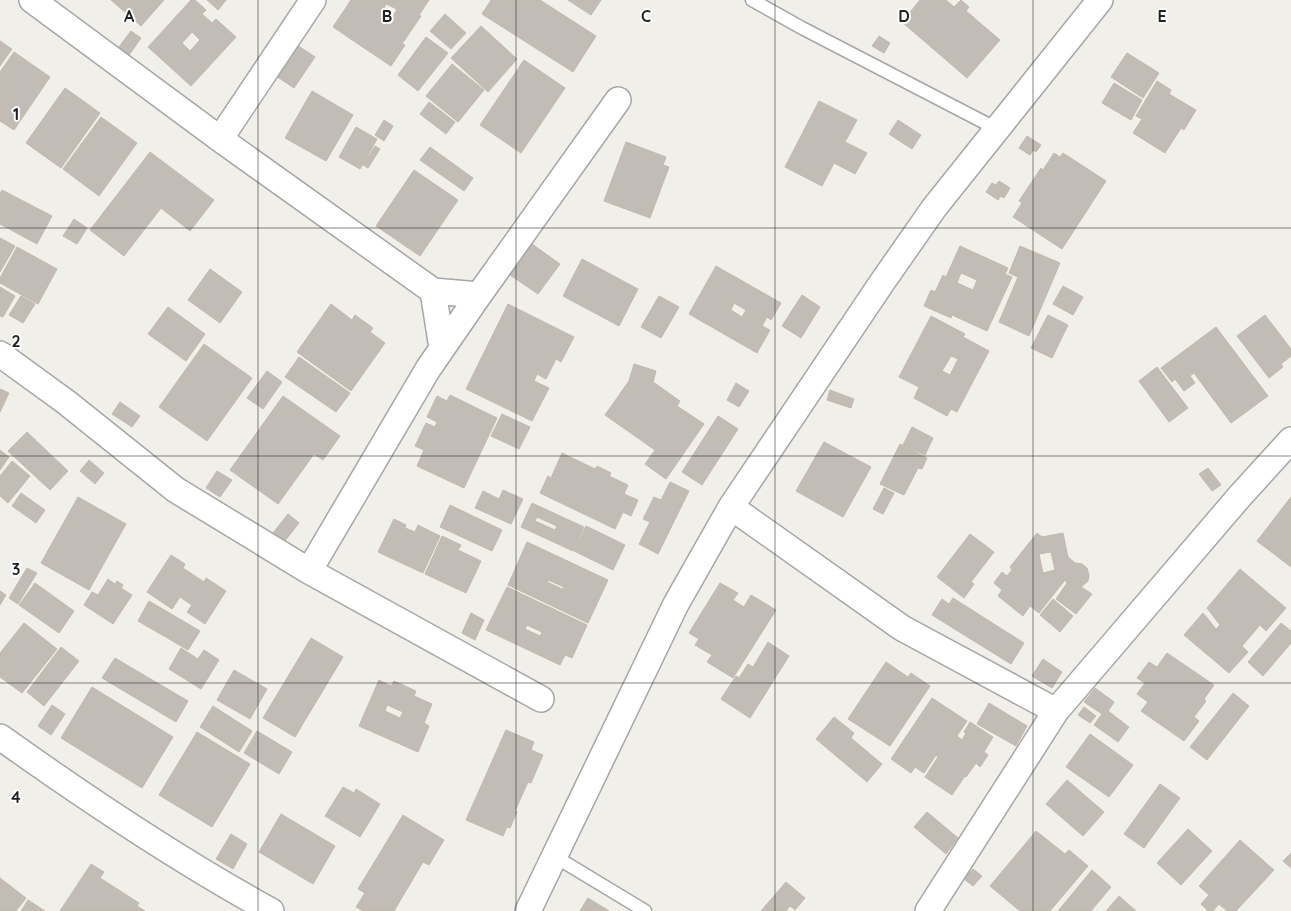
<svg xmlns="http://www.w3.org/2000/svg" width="1291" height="911" font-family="Quicksand,sans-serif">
	<rect width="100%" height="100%" fill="#f1efe9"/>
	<path fill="#c2bcb6" stroke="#c3b8ac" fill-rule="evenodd" d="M111 0H164L141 26Z
		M191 0H195L206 10 202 14 212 23 216 19 236 37 191 86 148 47ZM192 32 200 40 190 51 182 43Z
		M207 0H226L218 10Z
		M351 0H429L419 15 421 16 402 44 405 45 391 66 333 27ZM386 4 397 9 391 21 380 16Z
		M491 0H540L596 36 573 72 482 14Z
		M568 0H601L591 15Z
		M920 0H946L954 7 961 0 969 7 966 11 1000 40 967 78 902 22Z
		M445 14 466 33 451 49 430 31Z
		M481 26 517 59 488 92 451 58Z
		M131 31 141 38 129 55 119 47Z
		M879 36 890 43 884 53 872 46Z
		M426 37 448 53 418 91 398 75Z
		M0 41 12 49 0 66Z
		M297 45 315 57 294 88 276 76Z
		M14 52 50 77 14 130 0 121V72Z
		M1127 53 1159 73 1143 98 1111 77Z
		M524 60 565 88 521 153 480 125Z
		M452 64 484 90 458 122 426 96Z
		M1157 81 1171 90 1169 94 1196 110 1184 130 1181 128 1165 153 1133 133 1142 119 1136 116Z
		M1114 83 1142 100 1131 120 1102 103Z
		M65 88 100 113 61 168 26 143Z
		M312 91 353 115 326 161 285 138Z
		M819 101 857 120 845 142 867 153 855 174 834 163 822 186 785 167Z
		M429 102 455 122 446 134 420 114Z
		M101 117 137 143 99 196 63 169Z
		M384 120 393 126 384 141 375 135Z
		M898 120 921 135 912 149 889 134Z
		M356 127 377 139 360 169 339 157Z
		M1027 136 1041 145 1036 152 1033 150 1030 155 1019 148Z
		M626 142 666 157 663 165 669 167 650 218 604 201Z
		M375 146 380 149 368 168 363 165Z
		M430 147 473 178 464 191 420 160Z
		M150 152 214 200 190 231 161 208 124 256 90 230Z
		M1054 153 1060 157 1063 153 1106 181 1062 249 1013 217 1022 203 1019 201 1041 168 1043 170Z
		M414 170 458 200 420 256 376 226Z
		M999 181 1010 188 1004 198 1001 196 998 200 986 192 992 183 996 185Z
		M2 190 52 216 37 244 0 224V194Z
		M74 219 87 228 77 244 63 236Z
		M0 238 15 246 0 272Z
		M532 244 560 264 538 294 510 275Z
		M960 246 1008 268 1005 274 1012 277 987 331 952 315 951 318 924 306 931 290 935 292 943 275 946 277ZM961 273 977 280 973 290 957 283Z
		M1020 246 1060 263 1029 336 999 322 1018 277 1009 273Z
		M17 247 57 269 38 304 0 283V278Z
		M582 259 638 289 619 326 563 296Z
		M716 266 781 303 771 320 767 317 762 326 770 330 757 353 689 314ZM734 303 746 310 742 317 731 310Z
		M210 269 242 292 220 323 188 300Z
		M1063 286 1083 297 1073 315 1053 304Z
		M0 287 15 296 3 317 0 316Z
		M802 295 820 307 801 338 782 326Z
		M21 296 35 304 23 323 9 315Z
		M659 296 679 307 661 338 641 327Z
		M331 304 352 320 355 315 373 328 370 332 385 343 351 391 297 352Z
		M508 304 574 337 561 362 556 359 546 379 537 374 534 381 549 388 532 421 466 389Z
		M168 307 205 334 186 361 148 334Z
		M1048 315 1068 325 1052 358 1031 348Z
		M1265 315 1291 349V356L1281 364 1283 367 1269 378 1237 336Z
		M931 316 965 334 963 337 989 351 957 412 951 409 947 416 914 398 919 387 899 377ZM951 356 958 359 950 375 942 371Z
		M1216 327 1268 396 1231 423 1194 373 1190 376 1195 383 1184 391 1175 379 1172 382 1161 368Z
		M204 344 252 378 207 441 159 407Z
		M299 357 350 393 336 412 285 377Z
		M634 364 656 371 653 382 680 401 677 406 704 424 666 479 645 464 655 450 605 415 629 381Z
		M1157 367 1188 408 1169 422 1139 381Z
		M267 371 282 382 263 409 247 398Z
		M736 383 749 391 739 407 727 400Z
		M0 389 9 393 0 412Z
		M830 390 854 399 851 408 827 400Z
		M450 395 497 418 464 488 417 466 424 450 415 446 426 423 435 427 437 422 427 417 437 396 447 401Z
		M283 396 340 436 323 460 314 454 278 504 230 470Z
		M120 402 140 416 132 427 112 414Z
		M502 414 530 427 519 449 491 436Z
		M718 416 738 429 702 485 682 472Z
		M912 427 933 438 925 455 903 445Z
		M27 432 68 471 50 490 8 451Z
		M824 442 871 467 843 517 796 491Z
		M900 444 927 458 922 469 918 468 904 495 880 484Z
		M0 450 9 457 0 470Z
		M562 453 595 469 597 466 611 473 609 476 628 485 624 494 638 500 631 516 623 512 615 529 540 493 548 476 551 478Z
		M89 460 104 473 95 484 80 471Z
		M12 461 30 476 8 503 0 496V476Z
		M1208 468 1221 485 1212 491 1199 474Z
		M217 471 232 480 220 497 206 488Z
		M670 482 689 491 658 554 639 544 650 522 643 519 654 497 661 500Z
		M884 488 894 493 883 514 873 509Z
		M503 490 523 499 511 524 475 508 483 491 499 499Z
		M21 493 45 510 36 523 12 506Z
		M78 497 126 524 89 590 41 563Z
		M1291 497V567L1257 541Z
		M532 503 584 527 573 551 521 527ZM537 517 557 526 555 530 535 521Z
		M450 505 502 530 492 551 440 527Z
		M288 514 299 523 284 542 273 533Z
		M394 519 406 525 405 528 415 532 418 525 440 536 423 573 378 552Z
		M586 526 625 545 613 570 574 551Z
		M1037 533 1042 537 1063 533 1068 557 1075 563 1082 564 1087 568 1089 575 1088 581 1081 587 1092 594 1076 614 1056 599 1067 583 1065 580 1039 613 1030 606 1023 616 998 596 1002 590 994 583 1002 572 1007 576 1012 570 1010 567ZM1051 552 1055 570 1043 573 1039 554Z
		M970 534 994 552 971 582 974 584 964 598 937 577Z
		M442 536 461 545 458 550 481 561 466 593 425 574Z
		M527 542 608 580 588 623 508 585ZM548 580 564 587 562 589 547 582Z
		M171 555 185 564 183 568 204 582 206 578 226 591 205 624 187 612 192 605 180 597 172 609 147 592Z
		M27 568 37 573 18 604 9 598Z
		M1240 569 1286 608 1266 631 1260 625 1242 646 1248 652 1229 673 1184 635 1203 613 1216 629 1220 625 1207 608Z
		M108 579 115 584 117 581 123 585 121 588 132 595 113 624 84 605 92 592 98 595Z
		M35 583 74 611 59 633 19 605Z
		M720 583 738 593 733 600 744 607 751 595 776 610 733 678 707 662 712 655 695 645 699 639 689 633Z
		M507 587 587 625 572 658 565 655 560 665 486 630ZM527 625 542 632 540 636 525 629Z
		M0 591 6 595 0 605Z
		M953 598 1024 643 1011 664 932 615 942 599 949 604Z
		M1053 599 1073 616 1060 632 1040 615Z
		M149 601 200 631 188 650 138 621Z
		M471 613 484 620 475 640 462 633Z
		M24 623 57 649 22 693 0 677V653Z
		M1281 623 1291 631V643L1263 676 1248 662Z
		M311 638 343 657 295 737 263 718Z
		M768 642 789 656 750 718 721 699 736 676 739 678 748 664 753 667Z
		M61 647 79 661 44 706 27 692Z
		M181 648 198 659 204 650 219 660 201 689 169 669Z
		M1167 653 1214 685 1204 699 1206 701 1194 717 1199 721 1184 741 1141 711 1148 702 1137 694 1145 683 1137 678 1149 662 1157 667Z
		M115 658 188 701 176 722 102 678Z
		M1043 659 1062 672 1052 688 1032 676Z
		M886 662 908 677 911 673 930 686 890 746 848 719Z
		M234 670 267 689 250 719 217 700Z
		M379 680 391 686 394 681 416 691 414 696 432 704 424 723 429 726 418 752 359 726ZM387 705 403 712 400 718 385 711Z
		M92 687 173 737 142 788 61 738Z
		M1095 688 1114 702 1108 711 1129 727 1118 742 1094 725 1102 714 1084 702Z
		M1233 693 1249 706 1207 760 1190 747Z
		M932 698 967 721 957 736 962 740 966 733 964 732 970 722 993 737 984 752 988 755 980 767 976 763 966 777 965 776 952 795 925 777 938 757 936 755 924 773 915 767 911 773 891 759Z
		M989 703 1027 726 1016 746 977 724Z
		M52 705 65 714 51 735 38 726Z
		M213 706 252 731 239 752 200 727Z
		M1084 707 1096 716 1090 723 1078 715Z
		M834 717 854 733 851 738 882 764 867 782 816 739Z
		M506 730 534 742 531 750 543 755 531 783 528 782 515 811 517 812 510 828 507 827 503 836 466 820Z
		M257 731 292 752 279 774 244 753Z
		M197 732 250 764 212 827 159 795Z
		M1090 734 1133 765 1109 797 1066 767Z
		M1067 780 1104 812 1083 836 1046 804Z
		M1160 784 1180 798 1144 848 1124 834Z
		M343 787 354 793 356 789 380 804 360 837 325 816Z
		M927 812 958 838 946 854 914 827Z
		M281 814 335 846 313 884 259 852Z
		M403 815 444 840 429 865 423 862 394 911H363L356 907 365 893 358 889Z
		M1188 829 1212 851 1181 885 1157 863Z
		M1036 831 1065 854 1069 850 1088 866 1050 911H1020L990 886Z
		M231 834 247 844 233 869 216 859Z
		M1240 840 1274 870 1236 911H1227L1219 904 1213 911H1208L1201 904 1209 895 1199 886Z
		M1291 853V868L1283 861Z
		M91 864 104 872 100 878 139 903 137 906 145 911H60Z
		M973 869 982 876 973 886 964 879Z
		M1092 870 1111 887 1091 911H1058Z
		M0 878 26 898 16 911H0Z
		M786 882 805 898 795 910 790 906 786 911H761Z
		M1119 896 1136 911H1106Z
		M588 898 609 911H580Z
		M28 900 45 911H21Z"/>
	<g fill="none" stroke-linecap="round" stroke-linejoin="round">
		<defs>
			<path id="service" d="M752 0 802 28 997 129
				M554 856 645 911"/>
			<path id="minor" d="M32 0 220 139 433 291 479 295
				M220 139 313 0
				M433 291 442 348
				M0 354 66 402 176 490 309 571 541 699
				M731 507 902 628 1056 711
				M309 571 428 369 479 295 618 100
				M0 737C87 799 176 859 271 911
				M528 911 676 604 731 507 883 281 934 208 1100 0
				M928 911 1056 711 1240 496 1291 440"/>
		</defs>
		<use href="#service" stroke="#a6a6a6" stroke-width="15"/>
		<use href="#minor" stroke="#a6a6a6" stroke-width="28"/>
		<use href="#service" stroke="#fff" stroke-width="12"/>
		<use href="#minor" stroke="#fff" stroke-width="25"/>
	</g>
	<path fill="none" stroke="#222" stroke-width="1" stroke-opacity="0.55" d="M258 0V911M516 0V911M775 0V911M1033 0V911M0 228H1291M0 456H1291M0 683H1291"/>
	<g font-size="16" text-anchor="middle" font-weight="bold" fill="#222" stroke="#fff" stroke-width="4" stroke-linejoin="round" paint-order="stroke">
		<text x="129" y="22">A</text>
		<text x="387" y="22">B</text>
		<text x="646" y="22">C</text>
		<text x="904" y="22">D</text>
		<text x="1162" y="22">E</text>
		<text x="16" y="120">1</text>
		<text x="16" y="347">2</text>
		<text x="16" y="575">3</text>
		<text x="16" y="803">4</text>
	</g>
</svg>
